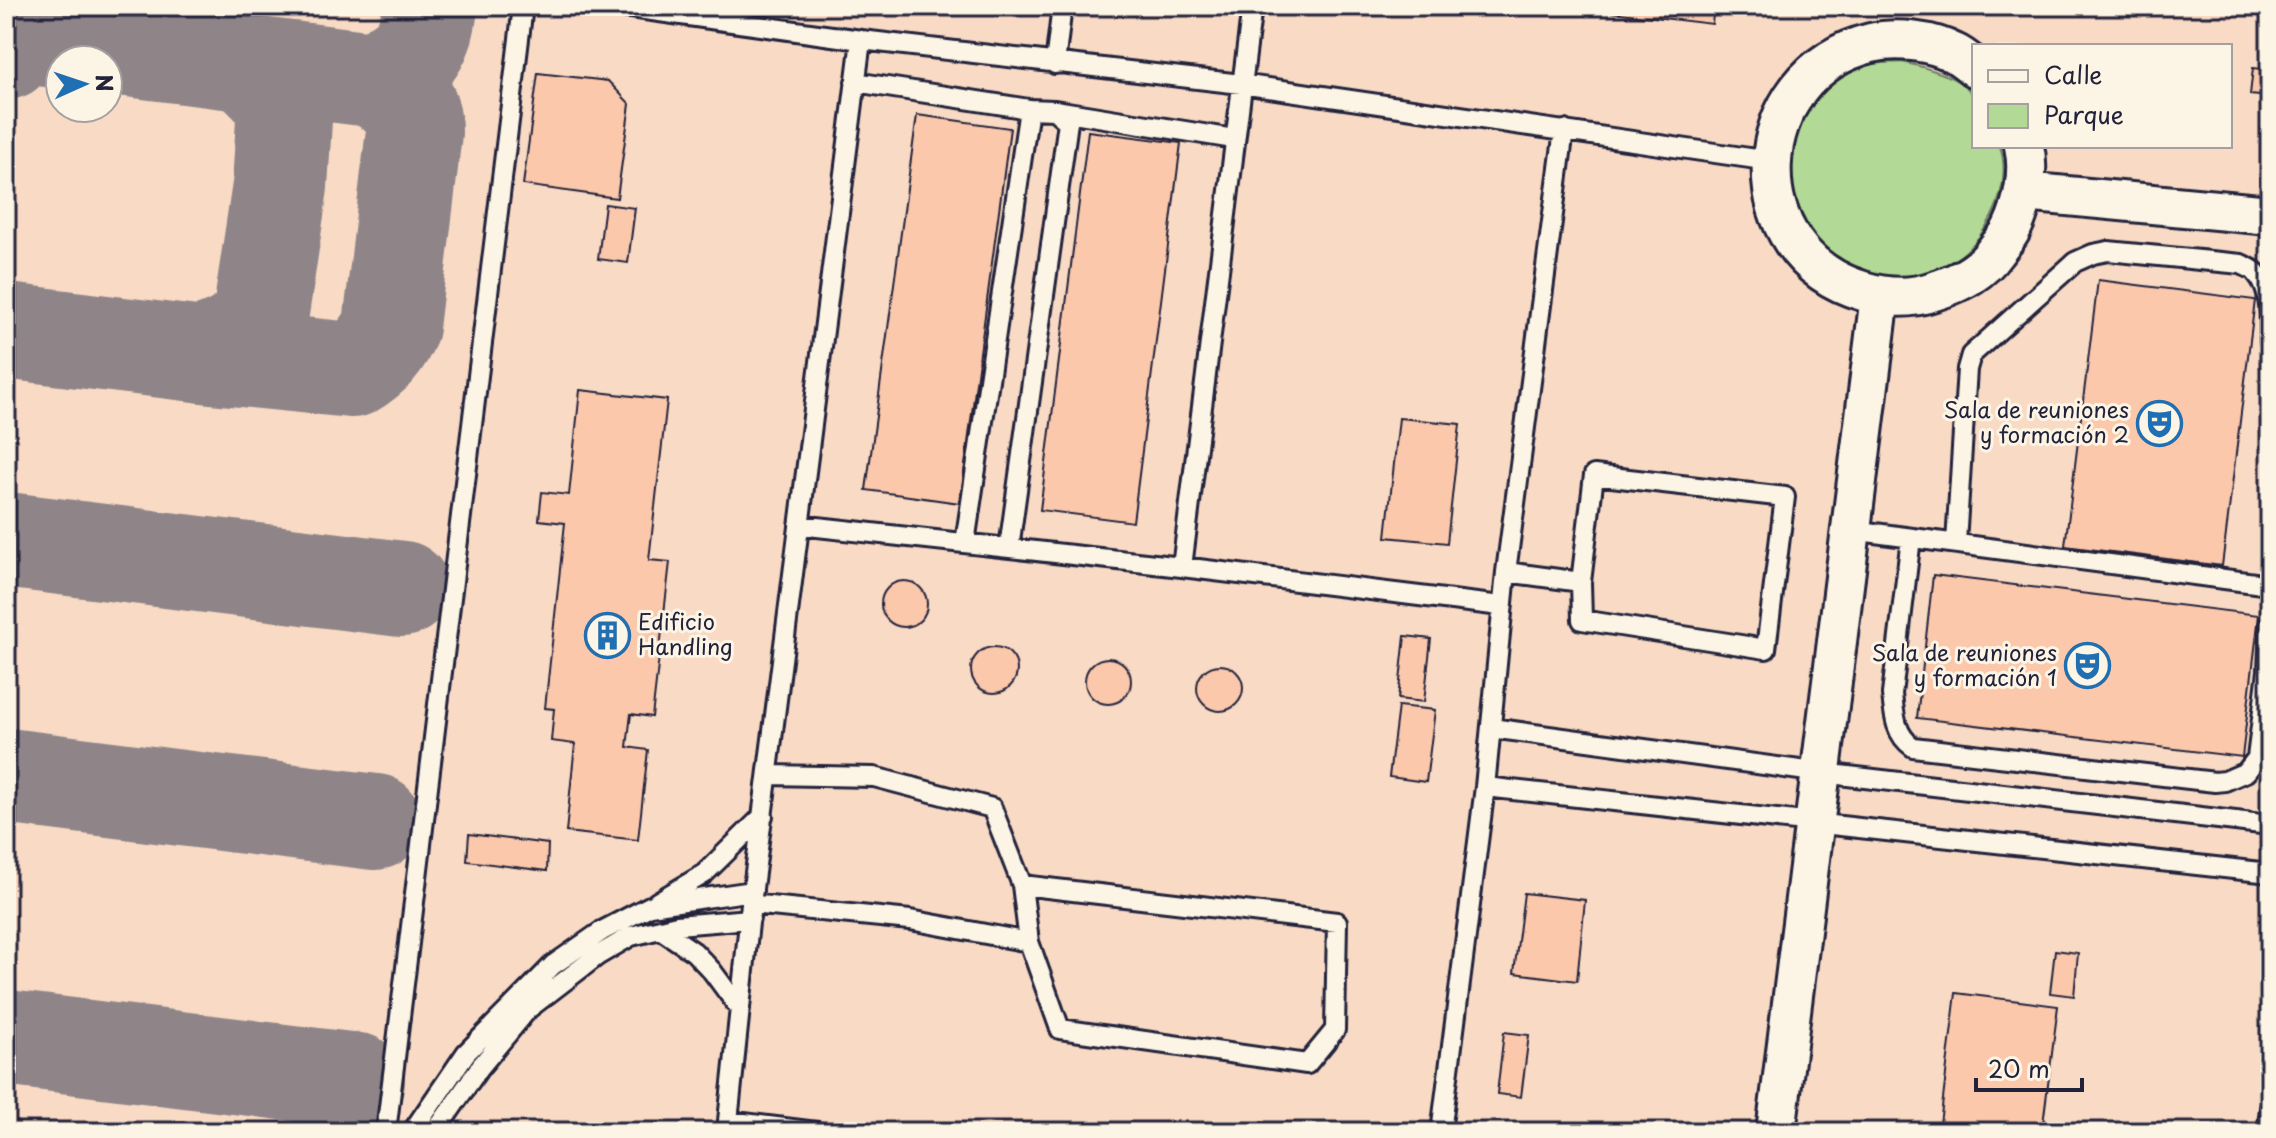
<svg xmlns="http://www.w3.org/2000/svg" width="2276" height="1138" font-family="'Playpen Sans',sans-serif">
	<rect width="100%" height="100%" fill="#fce8d4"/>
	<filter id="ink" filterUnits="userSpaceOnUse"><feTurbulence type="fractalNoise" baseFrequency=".0125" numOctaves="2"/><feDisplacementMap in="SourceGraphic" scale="16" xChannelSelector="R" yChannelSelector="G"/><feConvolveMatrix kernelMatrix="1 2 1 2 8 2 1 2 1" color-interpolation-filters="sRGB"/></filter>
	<g filter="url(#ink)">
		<path fill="#f8dac5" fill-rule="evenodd" d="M6 6H2270V1132H6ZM1974 46H2230V146H1974ZM60 60H108V108H60Z"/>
		<path fill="#b2d995" stroke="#6a7e68" stroke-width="2" d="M1902 62C1920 66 1970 78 1974 100 1977 114 1974 131 1974 146H2000C2010 178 1998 212 1979 237 1965 256 1946 267 1924 273 1902 280 1880 278 1858 270 1785 243 1766 151 1820 96 1832 83 1848 71 1865 66 1876 62 1890 63 1902 62Z"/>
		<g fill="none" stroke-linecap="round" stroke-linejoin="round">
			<path stroke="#8f8588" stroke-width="96" d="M6 52 13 45 32 37 372 79C400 95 414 97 414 132L391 326C384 345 369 360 352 370L212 356 6 331
				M372 79C411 61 425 51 430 6
				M202 355C228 345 248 339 261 312L280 186 284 120 282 106 275 91 246 62
				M6 540 402 589
				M6 776 375 822
				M6 1038 357 1081"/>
		</g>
		<path fill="#fbc8ac" stroke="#22223b" stroke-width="2" d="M1561 6H1714L1712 24Z
			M2253 68 2270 70V97L2250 95Z
			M538 73 608 81 630 104 617 198 523 185Z
			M917 115 1010 128 960 503 866 490Z
			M1088 131 1181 143 1133 522 1040 510Z
			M605 204 635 208 628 263 598 259Z
			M2098 280 2255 300 2222 566 2065 546Z
			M580 390 667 400 649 560 670 562 652 717 631 714 627 747 648 750 638 840 566 832 575 744 551 741 554 709 545 708 565 523 539 520 542 492 569 495Z
			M1399 418 1460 424 1447 543 1386 537Z
			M1933 575 2259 615 2242 757 1917 718Z
			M881 604a23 23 0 1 1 46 0a23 23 0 1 1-46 0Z
			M1405 636 1431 639 1424 702 1398 699Z
			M971 670a23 23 0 1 1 46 0a23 23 0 1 1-46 0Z
			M1085 681a23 23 0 1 1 46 0a23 23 0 1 1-46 0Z
			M1197 688a23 23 0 1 1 46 0a23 23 0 1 1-46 0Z
			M1398 706 1435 710 1426 782 1389 777Z
			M469 834 548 844 547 871 467 861Z
			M1524 893 1585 900 1577 981 1514 973Z
			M2055 950 2078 953 2074 996 2050 993Z
			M1956 993 2058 1006 2042 1132H1939Z
			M1504 1032 1529 1035 1521 1097 1497 1094Z"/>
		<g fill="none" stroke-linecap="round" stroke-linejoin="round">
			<defs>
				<path id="lane" d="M616 6 861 40 1241 84 1770 161
					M1055 64 1062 6
					M855 82 1029 109
					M1055 110 1234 139
					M799 525 1182 567 1501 606
					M1852 530 2270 585
					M1911 538 1892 694C1894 714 1895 735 1913 747L2215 782 2225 781 2246 772 2257 758 2268 671 2270 624
					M965 543 1029 109 1054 110 1068 122 1009 548
					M1956 543 1967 369 1971 355 2075 262 2093 254 2108 251 2241 264C2247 267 2254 269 2257 274 2272 291 2270 321 2270 342
					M1182 567 1252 6
					M1506 572 1581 582 1582 620 1766 649 1785 497 1594 475 1581 582
					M1491 728 1822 773 2270 825
					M1485 787 2270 873
					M1022 885 1029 942
					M657 902 704 874 763 816
					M751 904 910 920 1029 942 1060 1029 1307 1064 1335 1030 1337 922 1022 885 992 808 874 777 768 775
					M660 929 694 952 712 971 740 1009
					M386 1132 523 6
					M412 1132 466 1053 553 965 602 931 650 906 753 891
					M435 1132 480 1067 528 1009 597 956 631 936 677 925 750 919
					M817 1132 728 1121 751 904 861 40
					M1441 1132 1485 787 1506 572 1564 130
					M2267 1132 2270 1109"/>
				<path id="street" d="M1974 67C1968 62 1961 56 1954 53 1931 41 1897 37 1871 43 1744 74 1736 254 1863 291 1886 298 1911 299 1934 291 1957 284 1980 273 1994 253 2000 245 2008 237 2012 228 2023 205 2030 172 2024 146
					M2024 192 2270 215
					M1776 1132 1880 296"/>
			</defs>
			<use href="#lane" stroke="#22223b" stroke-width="24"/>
			<use href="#street" stroke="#22223b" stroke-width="44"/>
			<use href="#lane" stroke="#fcf5e5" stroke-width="18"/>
			<use href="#street" stroke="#fcf5e5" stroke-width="38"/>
		</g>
	</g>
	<defs>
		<symbol id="theatre-ring" viewBox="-11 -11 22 22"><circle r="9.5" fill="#fcf5e5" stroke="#1f6fb2" stroke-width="1.5"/><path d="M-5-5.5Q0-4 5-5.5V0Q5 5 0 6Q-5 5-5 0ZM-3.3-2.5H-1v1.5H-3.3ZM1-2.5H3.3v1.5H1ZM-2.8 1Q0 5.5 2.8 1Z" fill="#1f6fb2"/></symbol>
		<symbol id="building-ring" viewBox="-11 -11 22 22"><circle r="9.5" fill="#fcf5e5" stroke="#1f6fb2" stroke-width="1.5"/><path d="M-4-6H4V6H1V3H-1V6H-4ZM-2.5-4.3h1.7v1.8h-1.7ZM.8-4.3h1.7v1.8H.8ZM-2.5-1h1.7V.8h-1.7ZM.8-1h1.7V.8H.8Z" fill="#1f6fb2"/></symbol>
	</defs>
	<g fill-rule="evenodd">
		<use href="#theatre-ring" x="2134" y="398" width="51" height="51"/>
		<use href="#building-ring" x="582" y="610" width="51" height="51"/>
		<use href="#theatre-ring" x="2062" y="640" width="51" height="51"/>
	</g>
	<g text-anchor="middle" stroke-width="6" stroke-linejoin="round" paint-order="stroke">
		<g font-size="22" fill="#22223b" stroke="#fcf5e5" text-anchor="end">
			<text x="2129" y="418">Sala de reuniones<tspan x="2129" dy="25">y formación 2</tspan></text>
			<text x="638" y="630" text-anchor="start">Edificio<tspan x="638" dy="25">Handling</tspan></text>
			<text x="2057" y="661">Sala de reuniones<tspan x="2057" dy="25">y formación 1</tspan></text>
		</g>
	</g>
	<rect width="2276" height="1138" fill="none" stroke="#fcf5e5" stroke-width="32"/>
	<rect x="16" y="16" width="2244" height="1106" fill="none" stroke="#22223b" stroke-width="3" filter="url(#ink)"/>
	<rect x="1972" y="44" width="260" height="104" fill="#fcf5e5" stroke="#a5a1a1" stroke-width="2"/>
	<rect x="1988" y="70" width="40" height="12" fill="#fcf5e5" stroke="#a5a1a1" stroke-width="2"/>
	<text x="2044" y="84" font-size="24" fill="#22223b">Calle</text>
	<rect x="1988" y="104" width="40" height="24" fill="#b2d995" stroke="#a5a1a1" stroke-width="2"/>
	<text x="2044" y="124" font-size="24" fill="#22223b">Parque</text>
	<g transform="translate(84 84) rotate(87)"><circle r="38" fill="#fcf5e5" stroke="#a5a1a1" stroke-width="2"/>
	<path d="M0-6L14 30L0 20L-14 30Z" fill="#1f6fb2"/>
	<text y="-12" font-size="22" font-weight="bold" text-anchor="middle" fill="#22223b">N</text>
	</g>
	<path d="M1976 1078v12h106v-12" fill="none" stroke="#22223b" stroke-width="4"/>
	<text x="1988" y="1078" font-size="24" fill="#22223b" stroke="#fcf5e5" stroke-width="6" paint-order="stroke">20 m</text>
</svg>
